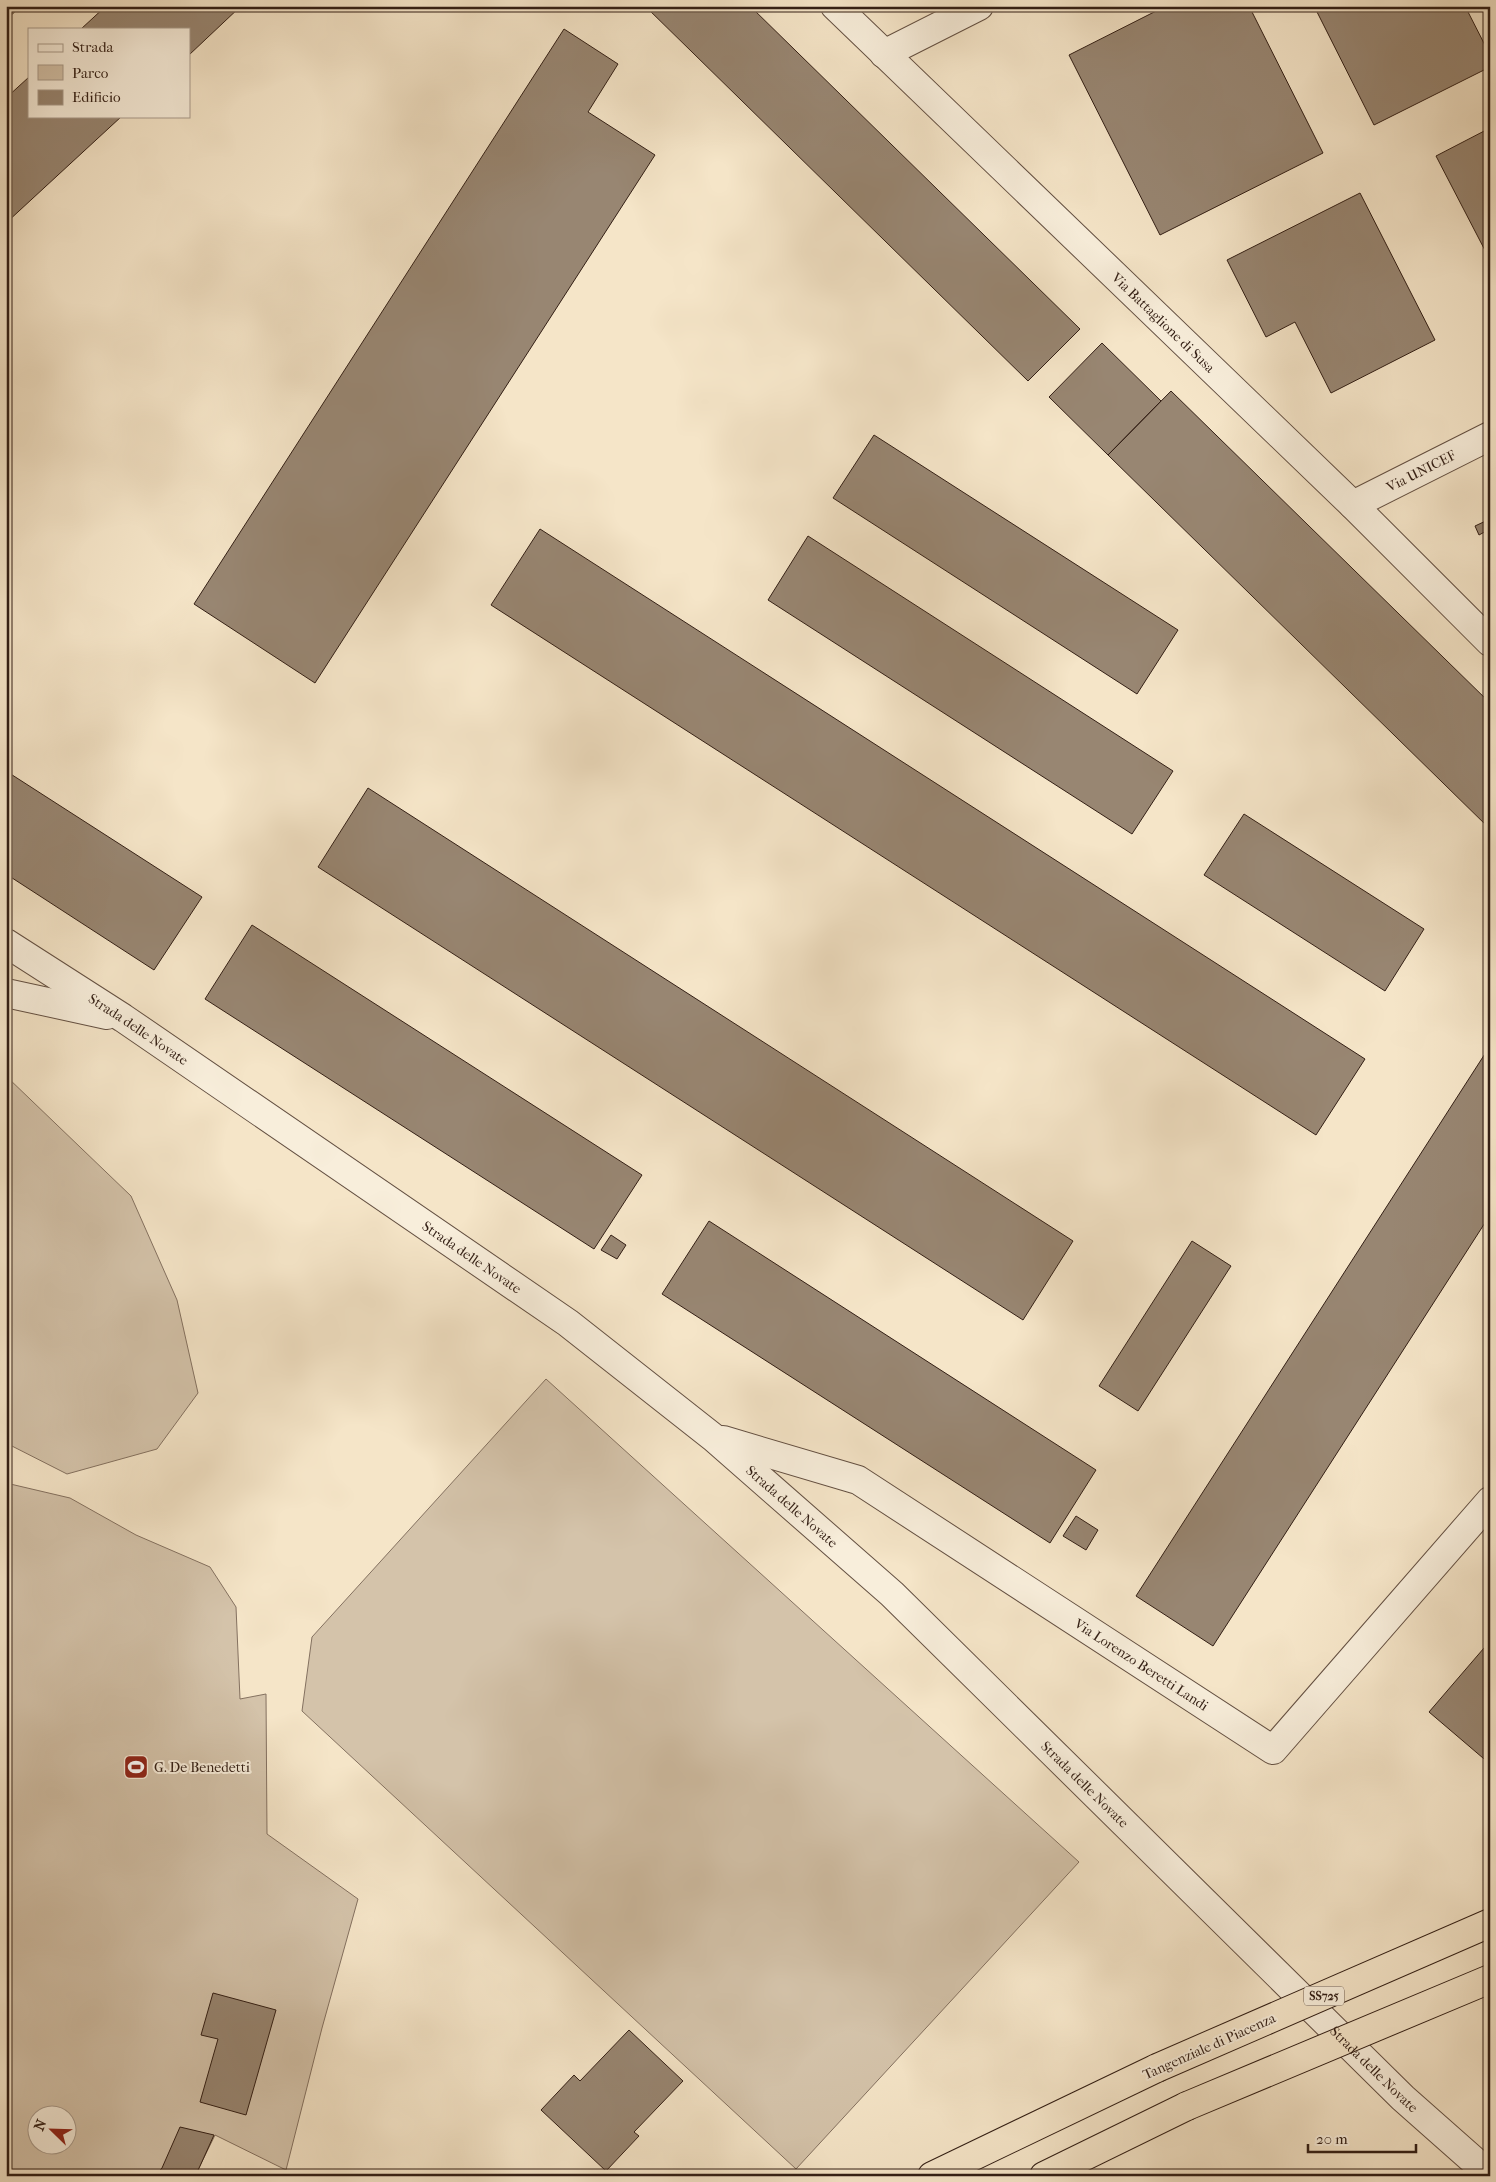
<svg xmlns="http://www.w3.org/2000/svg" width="1496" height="2182" font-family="'IM FELL French Canon',serif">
	<rect width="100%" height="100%" fill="#f5e5c8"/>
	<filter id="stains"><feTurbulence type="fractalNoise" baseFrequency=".004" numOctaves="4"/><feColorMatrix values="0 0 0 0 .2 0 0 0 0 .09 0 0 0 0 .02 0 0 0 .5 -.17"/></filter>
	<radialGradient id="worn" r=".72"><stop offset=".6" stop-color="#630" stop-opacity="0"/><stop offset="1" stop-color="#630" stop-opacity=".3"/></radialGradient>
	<path fill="#d4c3aa" stroke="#847160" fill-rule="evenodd" d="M6 1076 131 1196 177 1300 198 1393 157 1449 67 1474 6 1443Z
		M546 1379 1079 1862 796 2169 302 1711 312 1637Z
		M6 1483 70 1498 136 1535 210 1567 236 1607 240 1699 266 1694 267 1834 358 1899 322 2028 286 2170 215 2135 195 2176H6ZM38 2114H68V2144H38Z"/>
	<path fill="#988672" stroke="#331f15" d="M6 6H21L6 20Z
		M106 6H241L189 55V29H81Z
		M645 6H750L1080 329 1028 381Z
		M1166 6H1249L1323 153 1160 235 1069 55Z
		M1314 6H1465L1490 55V67L1374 125Z
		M564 29 618 64 588 112 655 155 315 683 194 604Z
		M29 77V116H122L6 223V98Z
		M1490 128V260L1436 156Z
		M1360 193 1435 340 1331 393 1295 322 1266 337 1227 260Z
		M1102 343 1161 401 1108 455 1049 397Z
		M1171 391 1490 703V829L1108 455Z
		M874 435 1178 630 1137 694 833 498Z
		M1490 519V529L1479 535 1475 526Z
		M540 529 1365 1059 1316 1135 491 605Z
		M808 536 1173 771 1132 834 768 600Z
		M6 771 202 897 154 970 6 874Z
		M368 788 1073 1241 1023 1320 318 867Z
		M1244 814 1424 929 1385 991 1204 875Z
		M252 925 642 1175 594 1249 205 999Z
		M1490 1046V1215L1213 1646 1136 1596Z
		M709 1221 1096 1470 1050 1543 662 1294Z
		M611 1235 626 1245 617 1259 601 1250Z
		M1192 1241 1231 1266 1138 1411 1099 1386Z
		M1076 1516 1098 1530 1086 1550 1063 1536Z
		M1490 1641V1764L1429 1712Z
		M213 1993 276 2010 246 2115 200 2102 218 2039 201 2035Z
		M629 2030 683 2081 634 2132 639 2136 606 2171 541 2110 574 2075 580 2081Z
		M180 2127 214 2135 200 2166 195 2176H155L162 2168Z"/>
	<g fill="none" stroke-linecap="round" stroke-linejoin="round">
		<defs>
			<g id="minor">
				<path id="s1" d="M835 6 1353 505 1490 642"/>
				<path d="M884 54 979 6"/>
				<path id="s2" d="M1353 505 1490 436"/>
				<path id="s3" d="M6 943 123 1018 568 1323 714 1438 892 1594 1403 2098 1490 2175"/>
				<path d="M6 993 107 1015"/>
				<path id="s4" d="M723 1440 858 1480 1273 1750 1490 1501"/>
			</g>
			<path id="highway" d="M932 2176 1157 2068
				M1044 2176 1187 2106"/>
		</defs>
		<use href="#minor" stroke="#645042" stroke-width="30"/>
		<use href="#highway" stroke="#331f15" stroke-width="30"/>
		<use href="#minor" stroke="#f8eedb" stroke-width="28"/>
		<use href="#highway" stroke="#f5e5c8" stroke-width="28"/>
		<defs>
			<path id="highway-bridge" d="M1157 2068 1490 1923
				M1187 2106 1490 1979"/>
		</defs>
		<use href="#highway-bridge" stroke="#331f15" stroke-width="30" stroke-linecap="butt"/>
		<use href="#highway-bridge" stroke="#f5e5c8" stroke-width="28"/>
	</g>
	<defs>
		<symbol id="stadium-square" viewBox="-11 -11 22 22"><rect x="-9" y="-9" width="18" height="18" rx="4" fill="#8f2418" stroke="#f8eedb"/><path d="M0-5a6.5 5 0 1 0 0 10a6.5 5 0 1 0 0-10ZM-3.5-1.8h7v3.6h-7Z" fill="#fff"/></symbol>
	</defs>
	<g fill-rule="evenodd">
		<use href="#stadium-square" x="122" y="1753" width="28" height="28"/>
	</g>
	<g text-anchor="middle" stroke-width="4" stroke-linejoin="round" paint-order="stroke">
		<rect fill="#f8eedb" stroke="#6e5d50" stroke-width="1" x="1304" y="1986.5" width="40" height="19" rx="4"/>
		<g font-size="12" font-weight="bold" fill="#331f15">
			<text x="1324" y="2000">SS725</text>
		</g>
		<g font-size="14" fill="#331f15" stroke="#f8eedb">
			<text dy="5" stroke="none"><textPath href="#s1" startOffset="456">Via Battaglione di Susa</textPath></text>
			<text dy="5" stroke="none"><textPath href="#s2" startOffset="76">Via UNICEF</textPath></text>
			<text dy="5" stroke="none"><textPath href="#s3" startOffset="158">Strada delle Novate</textPath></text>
			<text dy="5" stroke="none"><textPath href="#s3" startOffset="562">Strada delle Novate</textPath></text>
			<text dy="5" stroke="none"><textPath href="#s3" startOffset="968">Strada delle Novate</textPath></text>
			<text dy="5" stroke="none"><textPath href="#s4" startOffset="479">Via Lorenzo Beretti Landi</textPath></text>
			<text dy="5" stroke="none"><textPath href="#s3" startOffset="1372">Strada delle Novate</textPath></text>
			<text transform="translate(1209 2046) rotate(-24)" y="5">Tangenziale di Piacenza</text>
			<text dy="5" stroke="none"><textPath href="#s3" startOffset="1778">Strada delle Novate</textPath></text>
		</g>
		<g font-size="14" fill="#331f15" stroke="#f8eedb" text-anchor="start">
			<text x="154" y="1772">G. De Benedetti</text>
		</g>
	</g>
	<rect width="1496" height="2182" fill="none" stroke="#f5e5c8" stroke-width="25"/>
	<rect x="8" y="8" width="1481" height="2167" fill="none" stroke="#331f15" stroke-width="2.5"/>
	<rect x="12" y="12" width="1471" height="2157" fill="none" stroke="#331f15"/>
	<rect x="28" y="28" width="162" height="90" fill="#f8eedb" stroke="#a99b8c"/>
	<rect x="38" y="44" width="25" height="8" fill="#f8eedb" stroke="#a99b8c"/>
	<text x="72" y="52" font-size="15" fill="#331f15">Strada</text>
	<rect x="38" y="65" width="25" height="15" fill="#d4c3aa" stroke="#a99b8c"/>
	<text x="72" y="78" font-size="15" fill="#331f15">Parco</text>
	<rect x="38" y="90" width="25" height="15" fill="#988672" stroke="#a99b8c"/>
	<text x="72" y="102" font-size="15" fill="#331f15">Edificio</text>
	<g transform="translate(52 2130) rotate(293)"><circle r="24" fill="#f8eedb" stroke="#a99b8c"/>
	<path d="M0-4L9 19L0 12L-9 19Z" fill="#8f2418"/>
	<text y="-8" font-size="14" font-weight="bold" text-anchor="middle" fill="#331f15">N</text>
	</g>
	<path d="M1308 2144v8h108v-8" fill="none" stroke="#331f15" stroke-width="2.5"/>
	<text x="1316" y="2144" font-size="15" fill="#331f15" stroke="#f8eedb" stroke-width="4" paint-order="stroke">20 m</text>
	<rect width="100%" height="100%" filter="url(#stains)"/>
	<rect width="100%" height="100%" fill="url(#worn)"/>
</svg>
